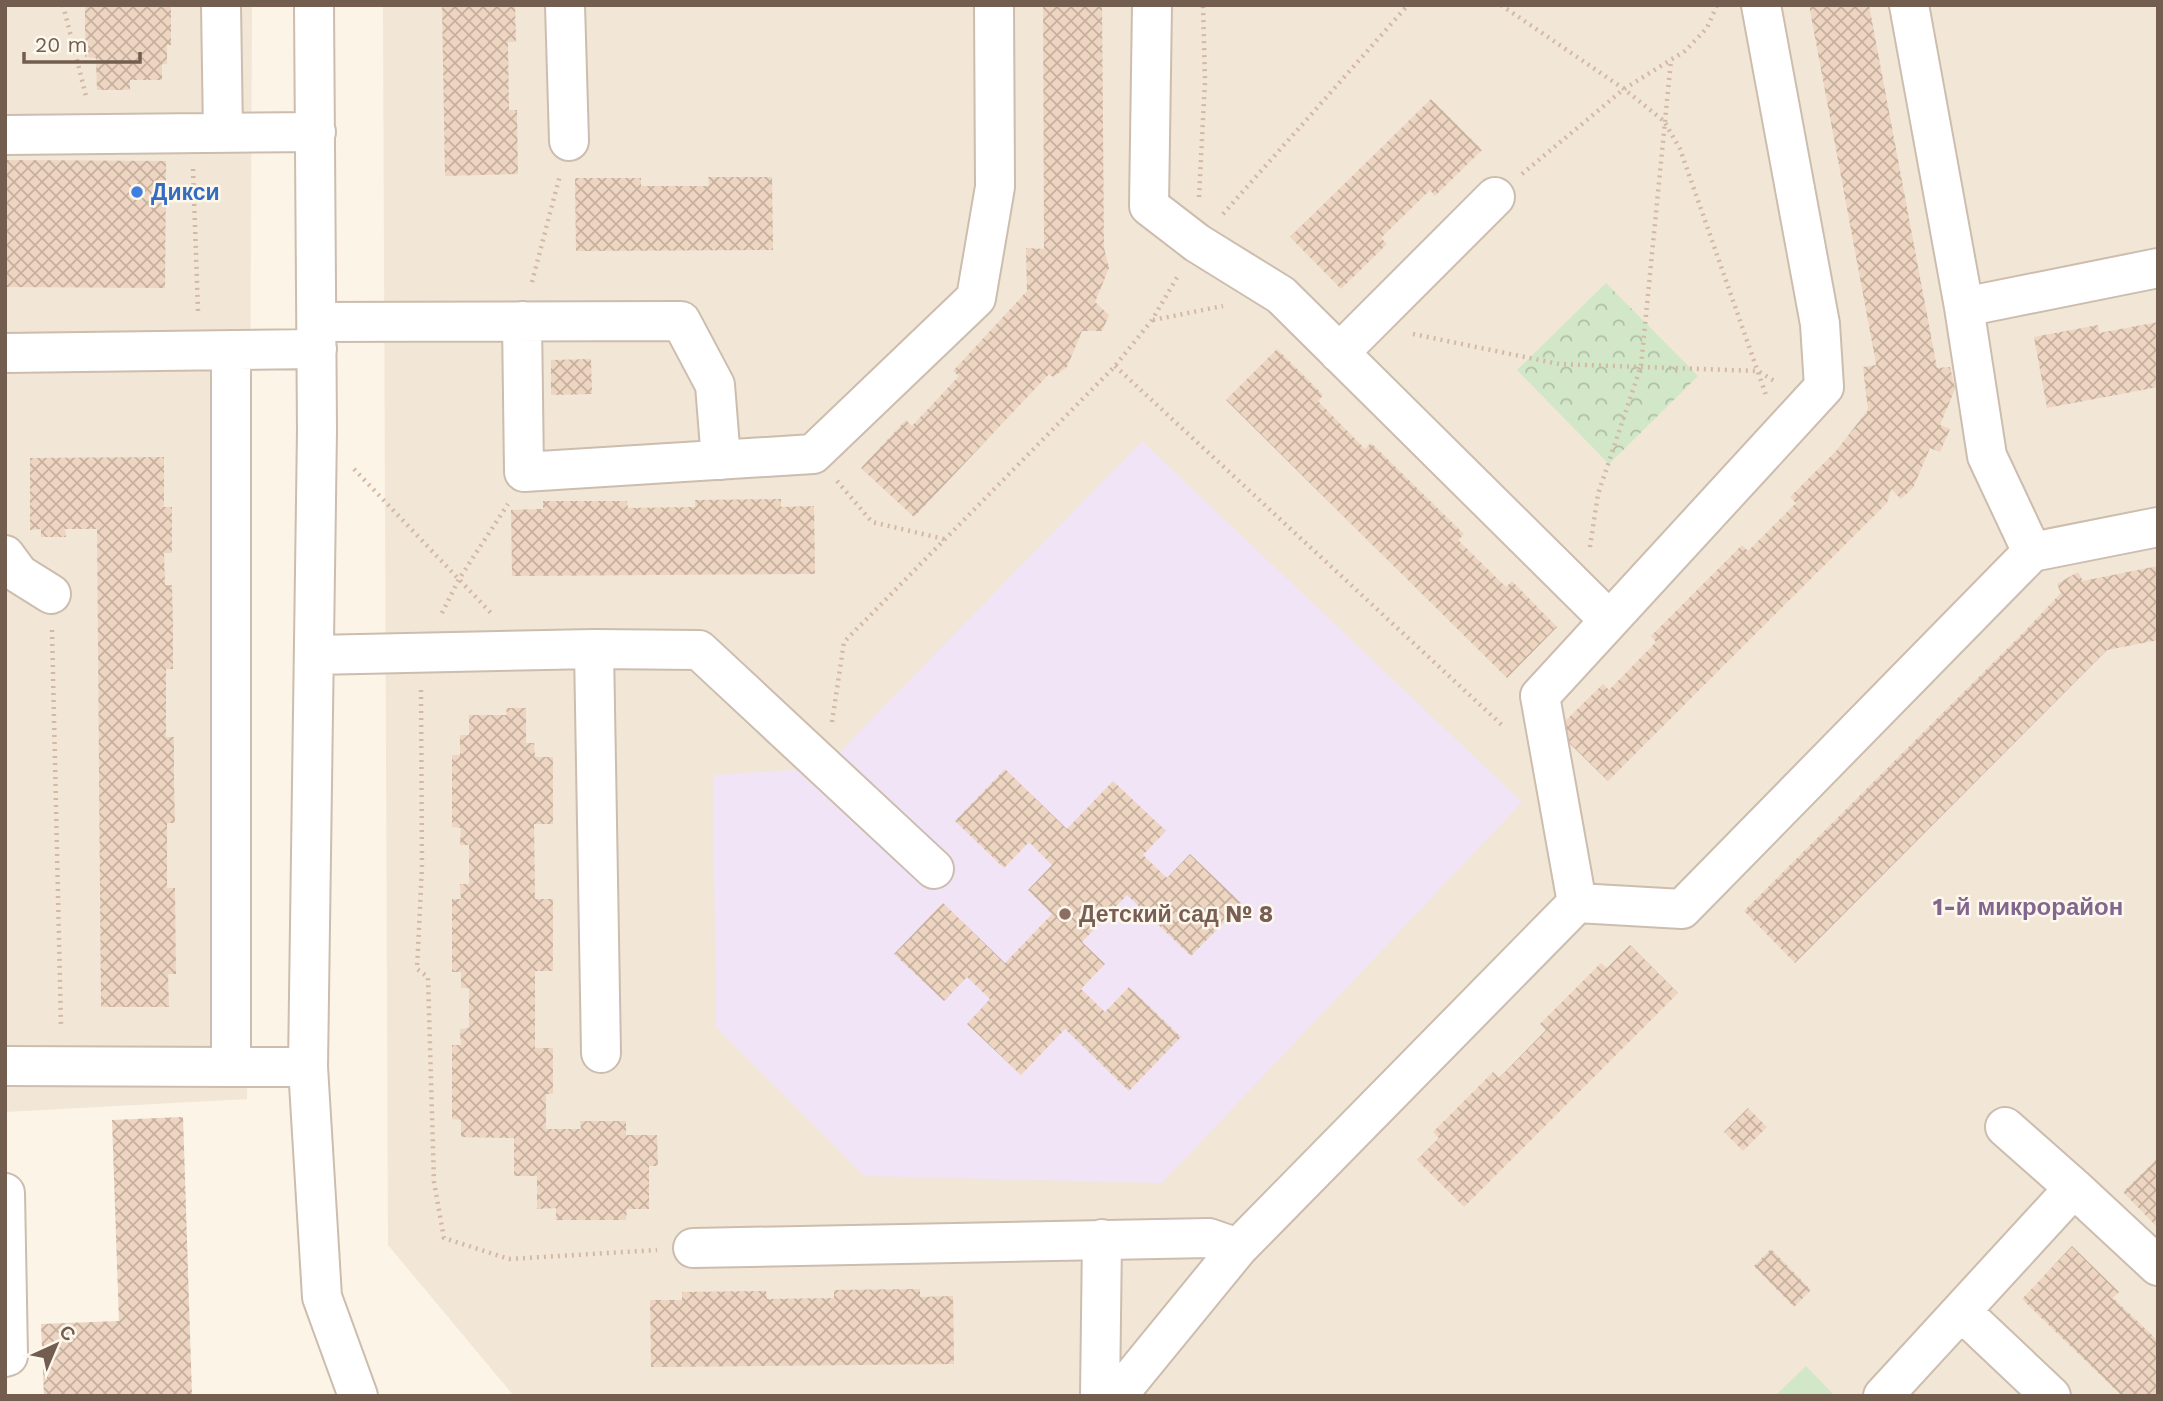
<svg xmlns="http://www.w3.org/2000/svg" width="2163" height="1401" font-family="'Work Sans',sans-serif">
	<defs>
		<pattern id="forest-crowns" width="20" height="18" patternUnits="userSpaceOnUse" patternTransform="scale(1.75)"><rect width="20" height="18" fill="#d2e7c7"/><path d="M2 6a3 3 0 1 1 6 0M12 15a3 3 0 1 1 6 0" fill="none" stroke="#afbea4"/></pattern>
		<pattern id="building-cross-hatch" width="8" height="8" patternUnits="userSpaceOnUse" patternTransform="scale(1.75)"><rect width="8" height="8" fill="#eed5c1"/><path d="M0 0l8 8M0 8l8-8" fill="none" stroke="#c5b09f"/></pattern>
	</defs>
	<rect width="100%" height="100%" fill="#fbf4e7"/>
	<path fill="#f2e6d6" d="M5 5H252L247 1099 5 1112Z
		M383 5H2158V1396H514L388 1245Z"/>
	<path fill="#f1e4f7" d="M1142 441 1522 802 1162 1183 864 1176 716 1027 713 775 824 768Z"/>
	<path fill="url(#forest-crowns)" d="M1606 283 1698 376 1609 464 1517 370Z"/>
	<path fill="#d2e7c7" d="M1806 1366 1835 1396H1775Z"/>
	<path fill="url(#building-cross-hatch)" d="M85 5H171V45H167V64H162V80H130V90H97L96 58 85 57Z
		M442 5H515L516 42H508L509 110H517L518 174 445 176Z
		M1043 5H1102L1104 248 1109 268 1095 302 1109 315 1102 331H1082L1067 367 1053 377 1049 374 914 517 861 468 906 420 912 426 959 376 953 371 1027 291 1026 248 1044 249Z
		M1809 5H1869L1937 368 1950 367 1955 389 1940 425 1950 429 1940 452 1930 448 1913 488 1901 499 1891 489 1887 503 1608 781 1556 730 1603 684 1609 690 1656 642 1651 636 1742 545 1748 551 1796 503 1790 497 1836 451 1868 410 1863 367 1876 365 1875 358Z
		M1431 99 1482 150 1435 196 1430 190 1381 238 1387 244 1341 289 1290 237Z
		M5 160 166 161 165 288 5 287Z
		M708 177H772L773 250 576 251 575 178H641V186H709Z
		M2158 322V387L2047 408 2034 337 2098 325 2099 333Z
		M1277 349 1323 395 1318 401 1365 449 1371 443 1464 534 1458 540 1506 587 1512 581 1557 627 1507 678 1226 400Z
		M591 359 592 394 551 395V360Z
		M164 457V507H172V553H164L165 585H172L173 627V669H166V737H174V780L175 823H167V888H175L176 974H168L169 1007H101L97 529H65L66 537H41V529L30 530V458Z
		M781 499V507L814 506 815 574 512 576 511 510 543 509V501H627L628 508 695 507V500Z
		M2158 566V640L2107 650 1795 963 1744 911 2023 633 2061 593 2057 584 2078 572 2083 581Z
		M506 708H526V743H534L535 757H553V824H534L535 899H553V971H535V1048H553V1094H546V1129H581L580 1121H626V1135H657L658 1166H649V1209H627L626 1220H556V1208L537 1209V1176H514V1138L461 1137V1120L452 1119V1045H461L460 1029 469 1028V988H461V972H452V899H461L460 884H469V845H460L461 828 452 827V755H460V735H469V715H507Z
		M1005 769 1067 829 1113 781 1166 831 1143 855 1167 878 1190 854 1242 904 1191 956 1127 895 1082 942 1105 964 1081 989 1105 1012 1129 987 1181 1037 1129 1091 1065 1029 1021 1075 967 1024 990 999 967 977 944 1001 894 954 943 903 1005 963 1052 914 1028 890 1052 865 1029 842 1004 868 955 821Z
		M1630 945 1678 993 1464 1207 1417 1160 1439 1138 1433 1132 1493 1072 1499 1078 1546 1030 1540 1024 1601 963 1607 968Z
		M1748 1108 1767 1127 1743 1151 1724 1132Z
		M183 1117 192 1396H44L41 1324 119 1321 112 1120Z
		M2158 1158V1228L2123 1192Z
		M2072 1246 2119 1292 2113 1298 2158 1341V1396H2122L2022 1299Z
		M1771 1249 1811 1290 1794 1307 1754 1266Z
		M920 1289V1297L953 1296 954 1364 651 1367 650 1300H682V1292L766 1291 767 1299 834 1298V1290Z"/>
	<g fill="none" stroke-linecap="round" stroke-linejoin="round">
		<defs>
			<path id="minor" d="M221 5 223 133
				M314 5 317 430 308 1067 322 1297 358 1396
				M565 5 569 141
				M1152 5 1149 206 1197 243 1281 295 1609 620
				M1909 5 1964 307 1987 456 2032 552
				M5 135 316 132
				M1964 307 2158 268
				M522 321 524 472 813 454 976 298 995 187 994 5
				M317 322 681 321 715 385 721 460
				M231 350V1067H308
				M5 353 317 349
				M1339 353 1495 197
				M5 555 19 574 51 594
				M594 649 601 1053
				M314 655 594 649 699 650 934 869
				M1577 903 1540 696 1824 387 1820 324 1761 5
				M5 1066 231 1067
				M2005 1127 2074 1188 2158 1266
				M5 1193 8 1356 5 1357
				M693 1248 1209 1238 1238 1248
				M1961 1311 2051 1396
				M1100 1396 1102 1239
				M1117 1396 1238 1248 1577 903 1682 909 2032 552 2158 527
				M1883 1396 2074 1188"/>
		</defs>
		<use href="#minor" stroke="#ccbdae" stroke-width="42"/>
		<path stroke="#d3b9a4" stroke-width="4.5" stroke-dasharray="2 5" stroke-linecap="butt" d="M63 5 86 96
			M1501 5 1624 89 1664 121 1680 149 1766 395
			M193 169 198 311
			M1522 174 1624 89 1685 51 1707 28 1717 5
			M1199 197 1205 81 1203 5
			M1223 214 1408 5
			M532 282 560 175
			M1153 320 1223 306
			M1413 334 1559 364 1758 371 1776 382
			M1115 366 1504 727
			M354 469 491 613
			M837 481 872 522 944 539
			M1590 547 1598 494 1641 366 1671 60
			M442 613 459 579 508 504
			M52 630 61 1027
			M421 690 422 866 417 969 428 977 434 1182 444 1238 509 1259 657 1250
			M832 722 844 642 1115 366 1152 320 1179 274"/>
		<use href="#minor" stroke="#fff" stroke-width="38"/>
	</g>
	<circle fill="#3f7fe0" stroke="#fdf8ed" stroke-width="2.5" cx="137" cy="192" r="7"/>
	<circle fill="#8d6e63" stroke="#fdf8ed" stroke-width="2.5" cx="1065" cy="914" r="7"/>
	<g text-anchor="middle" stroke-width="5" stroke-linejoin="round" paint-order="stroke">
		<g font-size="23" font-weight="bold" fill="#366cbe" stroke="#fdf8ed" text-anchor="start">
			<text x="151" y="200">Дикси</text>
		</g>
		<g font-size="23" font-weight="bold" fill="#785e54" stroke="#fdf8ed" text-anchor="start">
			<text x="1079" y="922">Детский сад № 8</text>
		</g>
		<g font-size="24" font-weight="bold" fill="#83668e" stroke="#fdf8ed">
			<text x="2028" y="915">1-й микрорайон</text>
		</g>
	</g>
	<rect width="2163" height="1401" fill="none" stroke="#725d4e" stroke-width="14"/>
	<g transform="translate(56 1345) rotate(44)" stroke="#fdf8ed" stroke-width="5" paint-order="stroke">
	<path d="M0-5L12 26L0 18L-12 26Z" fill="#725d4e"/>
	<text y="-10" font-size="19" font-weight="bold" text-anchor="middle" fill="#725d4e">С</text>
	</g>
	<path d="M24 52v10h116v-10" fill="none" stroke="#725d4e" stroke-width="3.5"/>
	<text x="35" y="52" font-size="21" fill="#725d4e" stroke="#fdf8ed" stroke-width="5" paint-order="stroke">20 m</text>
</svg>
